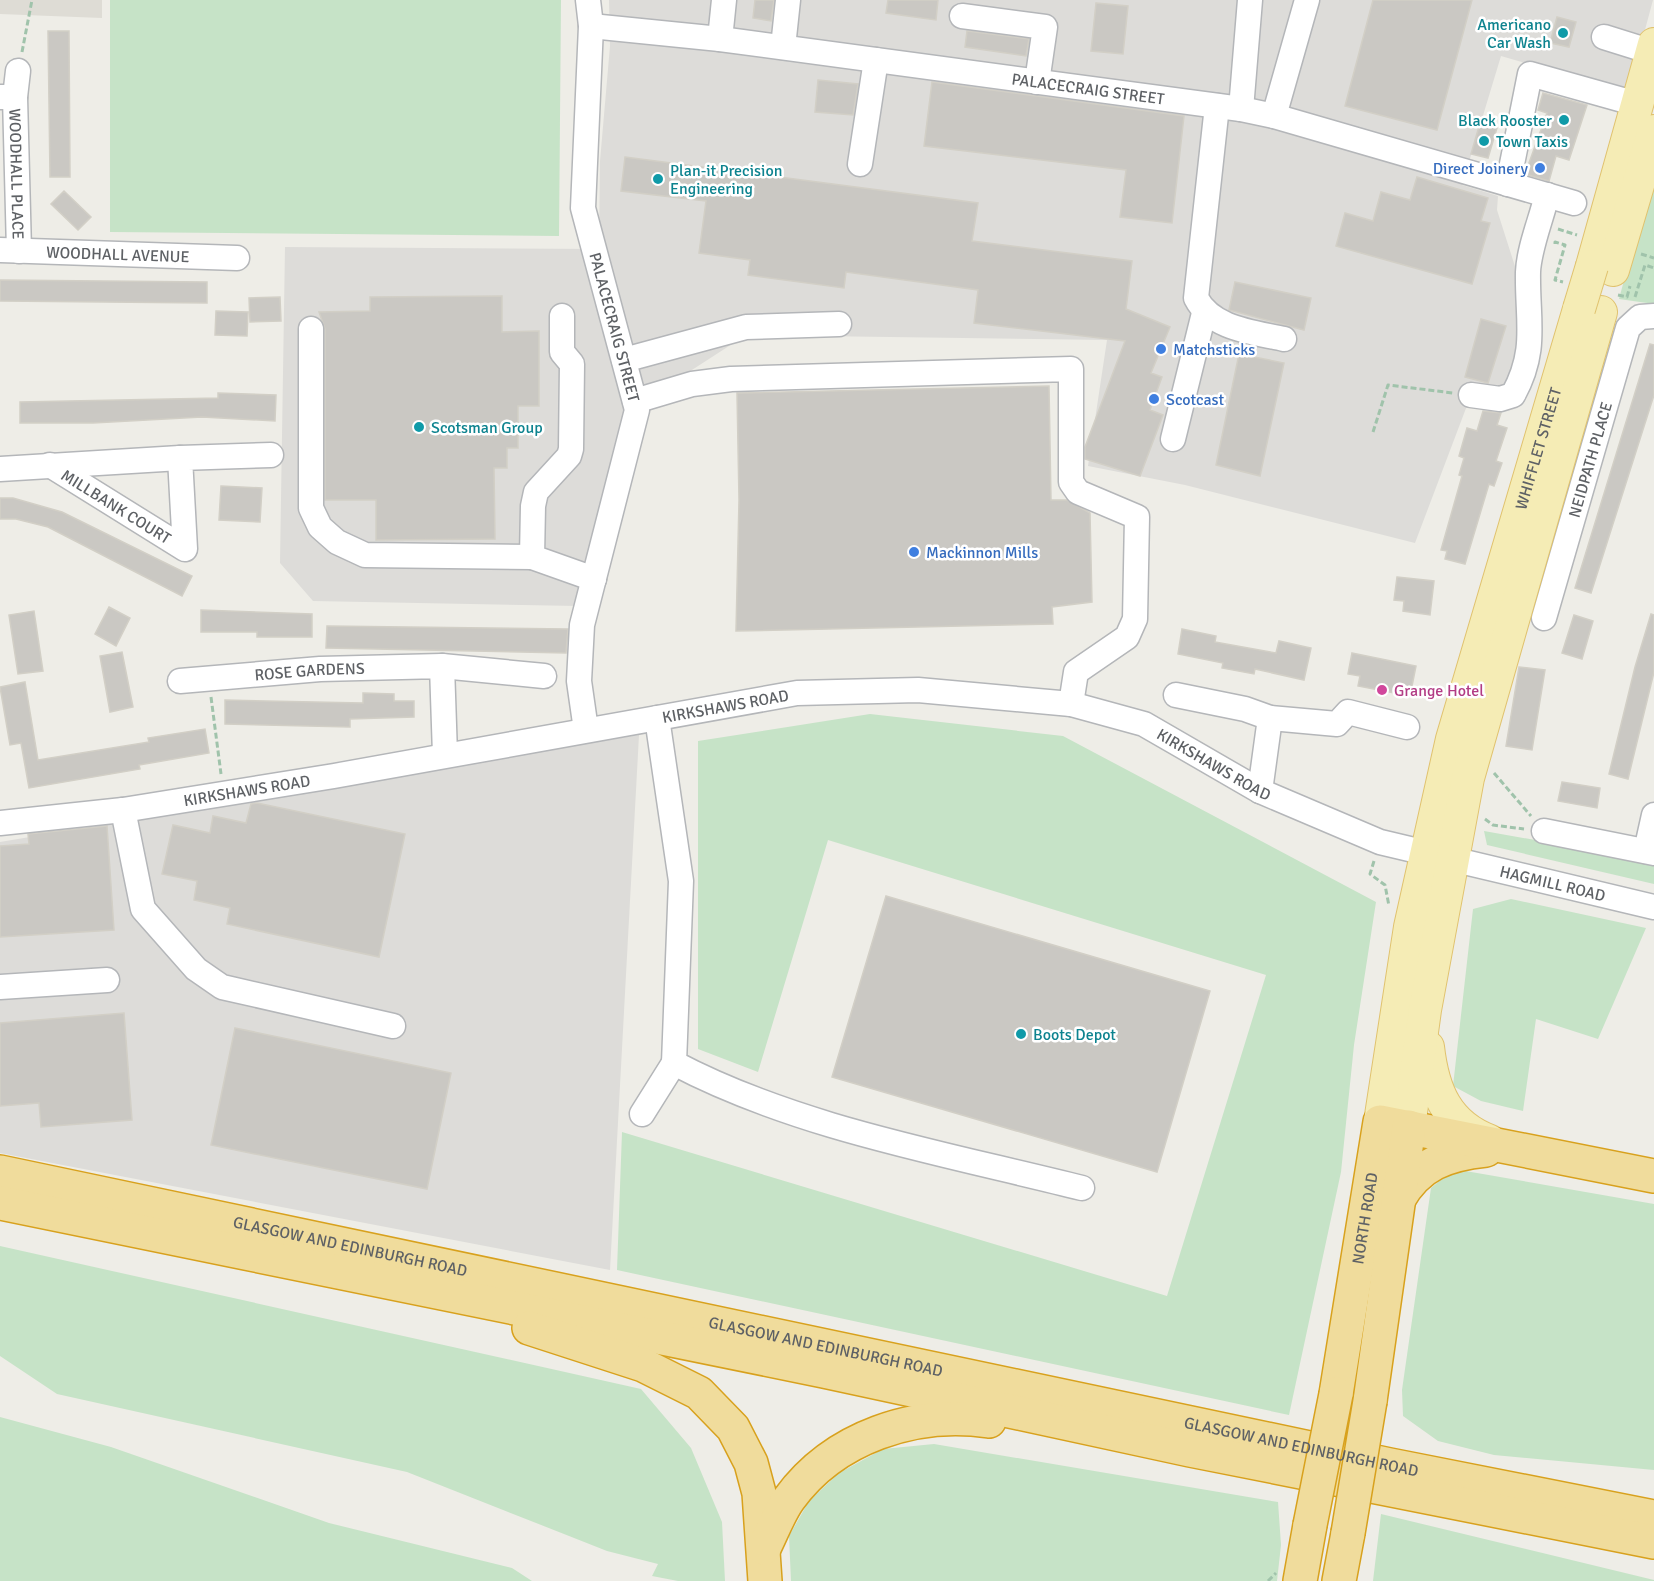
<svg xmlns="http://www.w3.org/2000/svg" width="1654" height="1581" font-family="Signika,sans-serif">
	<rect width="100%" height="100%" fill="#eeede7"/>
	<path fill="#dddcd9" d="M609 0H1653L1628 93 1501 56 1462 185 1498 196 1497 210 1527 304 1507 406 1471 395 1415 543 1185 485 1088 466 1107 340 746 335 627 412 578 606 313 601 280 563 285 247 599 249 600 161 610 46Z
		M639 735 610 1270 0 1153V842Z"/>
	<path fill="#dedcd5" d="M0 0H102V18L0 14Z"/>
	<path fill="#c6e3c7" d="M110 0H561L559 236 110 232Z
		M1650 184H1654V304L1619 299Z
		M870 714 1063 736 1376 902 1354 1045 1341 1172 1289 1415 617 1270 622 1132 1167 1296 1266 975 828 840 758 1072 698 1049V741Z
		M1484 831 1654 861V884L1487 845Z
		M1511 899 1646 928 1598 1039 1536 1019 1523 1111 1481 1101 1453 1086 1473 909Z
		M1454 1169 1654 1204V1470L1494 1455 1438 1441 1403 1416 1402 1390 1431 1188Z
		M0 1246 641 1389 691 1448 722 1522 725 1581H678L652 1576 658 1564 607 1551 407 1472 57 1394 0 1356Z
		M0 1417 111 1447 329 1523 512 1568 532 1581H0Z
		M934 1444 1278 1502 1281 1545 1277 1581H791L789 1536 809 1501 839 1473 883 1449Z
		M1381 1514 1654 1580V1581H1373Z"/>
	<path fill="#cac8c3" stroke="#d2cfc6" stroke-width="1.5" d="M755 0H774L771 21 753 18Z
		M888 0H938L936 20 886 13Z
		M1373 0H1472L1437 130 1345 106Z
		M1096 3 1128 6 1123 54 1091 51Z
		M1557 17 1576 22 1569 47 1550 43Z
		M48 31H69L70 177H50Z
		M967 31 1029 39 1026 56 965 47Z
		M818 80 858 84 853 115 815 112Z
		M932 82 1184 116 1172 223 1120 217 1126 170 924 146Z
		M1543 93 1587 105 1569 160 1556 156 1549 181 1525 174 1547 113 1538 110Z
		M1480 123 1497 128 1488 158 1471 154Z
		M625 157 978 203 972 241 1132 261 1126 309 1170 327 1151 373 1162 377 1150 410 1163 415 1140 476 1085 459V447L1125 341 974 323 978 290 846 272 844 288 748 275 750 260 699 253 706 201 621 191Z
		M1417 177 1488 198 1481 221 1490 223 1472 284 1336 246 1345 213 1373 221 1381 192 1410 200Z
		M64 191 91 217 78 230 51 204Z
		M0 280 207 282V303L0 301Z
		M1235 282 1311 298 1304 330 1229 310Z
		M502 296V332L539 331V406H518V448H507V468H494L495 539 376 540V500H325V329L319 312 370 311V297Z
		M280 297 281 321 250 322 249 298Z
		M216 311 248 312 247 336 215 335Z
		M1481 319 1506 326 1488 383 1465 377Z
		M1650 344 1654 345V395L1591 593 1575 588Z
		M1239 354 1284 363 1260 476 1216 465Z
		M1049 386 1051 500H1067L1090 513 1092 602 1052 607 1053 624 736 631 739 500 737 393Z
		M218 393 276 395 275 421 202 417 93 423H20V402L218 398Z
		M1483 411 1501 413 1497 425 1507 428 1496 461 1502 463 1494 486 1489 484 1465 564 1445 559 1447 551 1441 550 1462 476 1459 475 1464 458 1459 456 1467 428 1477 431Z
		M221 486 262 488 260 522 219 520Z
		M0 498H13L62 512 192 576 182 596 48 527 16 519H0Z
		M1397 577 1434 581 1430 615 1403 611 1404 601 1394 600Z
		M109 607 130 618 116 646 95 634Z
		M201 610 312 614V637H257V632H201Z
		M34 611 43 671 18 674 9 615Z
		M1651 614 1654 615V672L1628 779 1609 774 1635 667Z
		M1574 615 1593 621 1582 659 1562 653Z
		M327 626 568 629 566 653 326 648Z
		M1182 629 1216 636 1215 642 1276 653 1279 641 1311 648 1304 680 1255 669 1254 674 1222 668 1223 663 1178 654Z
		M122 652 133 707 110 712 100 656Z
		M1352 653 1416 666 1410 696 1358 686 1360 676 1348 674Z
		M1519 667 1545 670 1532 750 1506 746Z
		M25 682 38 760 149 742 148 738 205 729 209 753 139 765 140 769 29 788 21 743 10 745 0 687Z
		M363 693 394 694V701H414V717L350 719V727L225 724V700L363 703Z
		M1562 782 1600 788 1597 808 1558 801Z
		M257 803 405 834 379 957 227 924 230 908 194 900 197 881 162 874 173 825 210 833 213 816 246 823 251 804Z
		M107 826 114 930 0 937V846L29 844 28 834Z
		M886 896 1210 991 1157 1172 832 1077Z
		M124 1013 132 1120 41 1127 39 1103 0 1106V1023Z
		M235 1028 451 1073 427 1189 211 1145Z"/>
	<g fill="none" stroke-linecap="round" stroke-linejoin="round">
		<defs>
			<g id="minor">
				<path d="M962 16 1045 27 1037 82"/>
				<path id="s1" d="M591 26 720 39 1241 109 1274 116 1574 203"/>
				<path d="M1604 37 1652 52"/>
				<path d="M720 39 724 0"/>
				<path d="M783 47 788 0"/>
				<path id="s2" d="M0 97H15L19 251"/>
				<path d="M15 97 18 71"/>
				<path d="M1217 106 1196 298C1212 329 1253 332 1284 339"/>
				<path d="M1241 109 1250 0"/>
				<path d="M1274 116 1307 0"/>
				<path d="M860 164 876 60"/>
				<path d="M1508 184 1530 74 1637 104"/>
				<path id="s3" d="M0 250 237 258"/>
				<path d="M562 316V352L572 364 571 449 569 456 536 492 533 506 532 557 594 579"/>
				<path d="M311 329V508L320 527 337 542 365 555 532 557"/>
				<path d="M624 360 746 327 839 324"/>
				<path d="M1471 395 1500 399 1513 395C1538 350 1527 320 1528 272 1529 248 1541 220 1547 195"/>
				<path d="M635 401 692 384 731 379 1071 369V482L1078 492 1137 517 1135 619 1127 637 1076 672 1071 704"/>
				<path d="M1173 439 1204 313"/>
				<path id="s4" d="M50 465 185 549 180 458 271 455"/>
				<path d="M0 469 180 458"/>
				<path id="s5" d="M1544 618 1628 328 1640 317 1654 316"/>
				<path d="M442 666 544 676"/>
				<path id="s6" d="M180 681 320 669 442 666 445 755"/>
				<path d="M1176 695 1245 709 1270 718 1260 791"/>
				<path d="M657 718 681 881 674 1063C797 1128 947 1154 1082 1188"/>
				<path d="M1270 718 1337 724 1348 712 1407 727"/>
				<path d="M586 730 579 681 582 625 637 410 583 208 591 26 588 0"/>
				<path d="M123 810 143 909 196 969 222 987 393 1026"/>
				<path id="s7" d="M0 823 123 810 334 776 797 693 918 690 1071 704 1144 724 1260 791 1380 842 1654 907"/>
				<path d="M1544 831 1654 853"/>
				<path d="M1646 851 1654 815"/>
				<path d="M0 987 107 980"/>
				<path d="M642 1114 674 1063"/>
			</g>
			<g id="major">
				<path d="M1592 266 1654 44"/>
				<path d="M1613 270 1654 131"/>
				<path d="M1428 1047C1433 1091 1447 1125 1490 1141"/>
				<path id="s8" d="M1380 1122 1410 927 1452 739 1579 309"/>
				<path d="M1409 1127 1425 1010 1468 778 1601 312"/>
			</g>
			<g id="highway">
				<path id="s9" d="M0 1172 1390 1465 1654 1517"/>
				<path d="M1398 1200C1418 1164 1447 1154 1486 1150"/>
				<path d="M0 1203 824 1371 1190 1450 1654 1542"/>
				<path d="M529 1328 643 1365 699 1393 733 1428 751 1463 759 1493 765 1581"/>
				<path id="s10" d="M1336 1394 1380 1122 1654 1176"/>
				<path d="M1370 1401 1409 1127"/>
				<path d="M764 1548C772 1532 779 1513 789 1499 834 1437 915 1410 989 1421"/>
				<path d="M1300 1581 1310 1525"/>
				<path d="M1339 1581 1348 1533"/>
			</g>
		</defs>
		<use href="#minor" stroke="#b4b6b9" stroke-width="27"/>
		<use href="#major" stroke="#e0c26e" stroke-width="34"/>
		<use href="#highway" stroke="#d8a11d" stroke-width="36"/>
		<path stroke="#a0c3ab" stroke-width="3" stroke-dasharray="6 3" stroke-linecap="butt" d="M22 52 32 0
			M1558 229 1577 235
			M1555 244V242L1565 245 1555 280 1563 282
			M1641 254 1654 258
			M1618 295 1627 297 1630 286
			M1635 297 1645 265 1654 268
			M1373 432 1388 385 1453 393
			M211 697 221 774
			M1494 773 1531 816
			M1485 819 1493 825 1524 829
			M1374 861 1370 874 1385 885 1389 906
			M1268 1581 1276 1573"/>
		<use href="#minor" stroke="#fff" stroke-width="24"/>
		<use href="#major" stroke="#f5ecb5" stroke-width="32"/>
		<use href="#highway" stroke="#f0dc9c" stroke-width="33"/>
		<defs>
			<path id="major-bridge" d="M1579 309 1592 266"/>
			<path id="highway-bridge" d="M1310 1525 1336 1394
				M1348 1533 1370 1401"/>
		</defs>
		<use href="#major-bridge" stroke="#e0c26e" stroke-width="34" stroke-linecap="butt"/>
		<use href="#highway-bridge" stroke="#d8a11d" stroke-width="36" stroke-linecap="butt"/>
		<use href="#major-bridge" stroke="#f5ecb5" stroke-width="32"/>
		<use href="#highway-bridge" stroke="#f0dc9c" stroke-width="33"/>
	</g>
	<g fill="#0f9aa8" stroke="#fff" stroke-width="2">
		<circle cx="1563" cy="33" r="6"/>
		<circle cx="1564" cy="120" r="6"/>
		<circle cx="1484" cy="141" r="6"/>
		<circle cx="658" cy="179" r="6"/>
		<circle cx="419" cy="427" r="6"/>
		<circle cx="1021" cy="1034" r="6"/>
	</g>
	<g fill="#3f7fe0" stroke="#fff" stroke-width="2">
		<circle cx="1540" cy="168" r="6"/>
		<circle cx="1161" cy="349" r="6"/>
		<circle cx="1154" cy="399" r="6"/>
		<circle cx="914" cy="552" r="6"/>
	</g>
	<circle fill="#d1479c" stroke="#fff" stroke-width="2" cx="1382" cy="690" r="6"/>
	<g text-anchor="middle" stroke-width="5" stroke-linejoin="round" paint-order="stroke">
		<g font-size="16" fill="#0d838f" stroke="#fff" text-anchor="start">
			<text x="1551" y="30" text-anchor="end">Americano<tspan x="1551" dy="18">Car Wash</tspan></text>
			<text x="1552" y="126" text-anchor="end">Black Rooster</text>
			<text x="1496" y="147">Town Taxis</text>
			<text x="670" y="176">Plan-it Precision<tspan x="670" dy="18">Engineering</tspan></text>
			<text x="431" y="433">Scotsman Group</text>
			<text x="1033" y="1040">Boots Depot</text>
		</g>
		<g font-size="16" fill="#5e6165" stroke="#fff">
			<text dy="6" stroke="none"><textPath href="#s1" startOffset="501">PALACECRAIG STREET</textPath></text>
			<text dy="6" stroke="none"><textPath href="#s2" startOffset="92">WOODHALL PLACE</textPath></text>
			<text dy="6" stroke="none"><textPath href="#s3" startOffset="118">WOODHALL AVENUE</textPath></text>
			<text transform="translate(615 327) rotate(75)" y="6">PALACECRAIG STREET</text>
			<text dy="6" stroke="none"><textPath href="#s8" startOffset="693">WHIFFLET STREET</textPath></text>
			<text dy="6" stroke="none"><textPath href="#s5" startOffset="165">NEIDPATH PLACE</textPath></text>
			<text dy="6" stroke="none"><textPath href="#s4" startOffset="78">MILLBANK COURT</textPath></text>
			<text dy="6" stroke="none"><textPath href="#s6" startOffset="130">ROSE GARDENS</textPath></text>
			<text dy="6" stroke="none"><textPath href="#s7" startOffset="735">KIRKSHAWS ROAD</textPath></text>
			<text dy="6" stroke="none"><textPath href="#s7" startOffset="1239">KIRKSHAWS ROAD</textPath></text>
			<text dy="6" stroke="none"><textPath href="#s7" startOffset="249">KIRKSHAWS ROAD</textPath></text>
			<text dy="6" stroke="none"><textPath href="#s7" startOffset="1600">HAGMILL ROAD</textPath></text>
			<text dy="6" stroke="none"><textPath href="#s10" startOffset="178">NORTH ROAD</textPath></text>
			<text dy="6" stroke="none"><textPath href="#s9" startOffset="358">GLASGOW AND EDINBURGH ROAD</textPath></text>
			<text dy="6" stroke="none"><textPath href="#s9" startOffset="844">GLASGOW AND EDINBURGH ROAD</textPath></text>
			<text dy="6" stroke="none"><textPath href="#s9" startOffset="1330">GLASGOW AND EDINBURGH ROAD</textPath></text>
		</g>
		<g font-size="16" fill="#366cbe" stroke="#fff" text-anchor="start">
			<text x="1528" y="174" text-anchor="end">Direct Joinery</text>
			<text x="1173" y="355">Matchsticks</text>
			<text x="1166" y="405">Scotcast</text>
			<text x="926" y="558">Mackinnon Mills</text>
		</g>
		<g font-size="16" fill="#b23c85" stroke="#fff" text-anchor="start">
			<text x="1394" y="696">Grange Hotel</text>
		</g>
	</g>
</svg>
